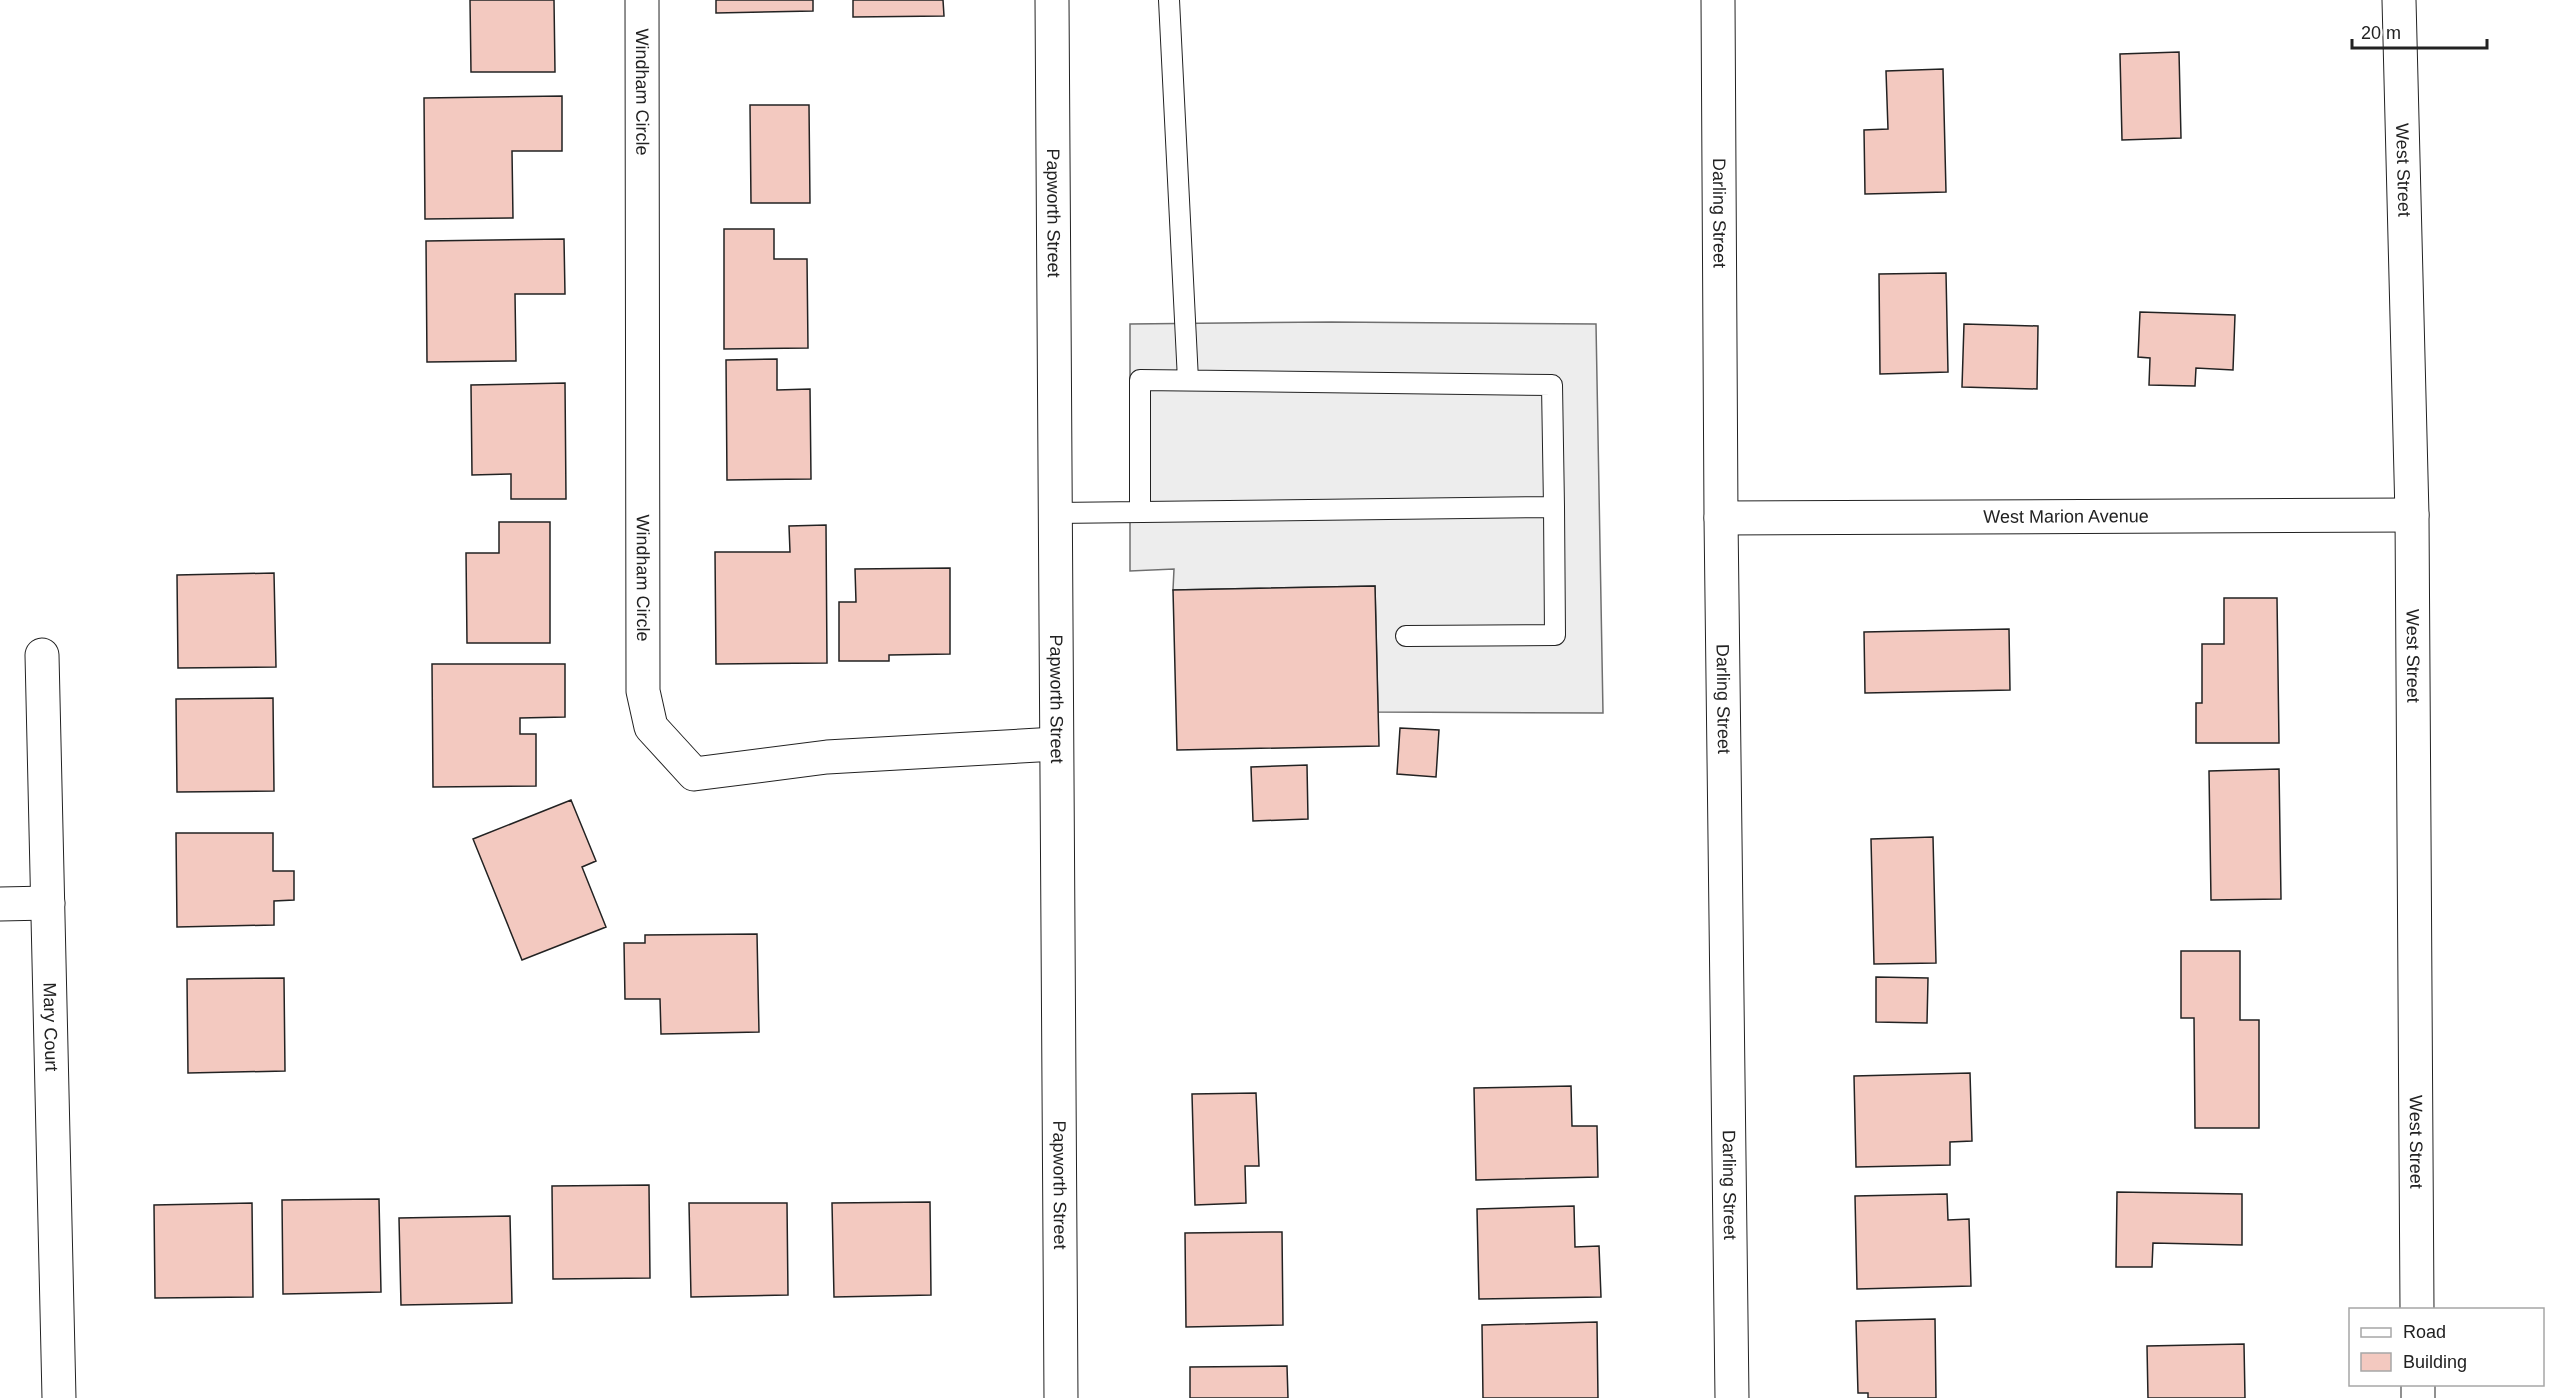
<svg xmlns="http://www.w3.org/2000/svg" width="2556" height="1398" font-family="Arial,sans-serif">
	<rect width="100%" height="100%" fill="#fff"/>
	<path fill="#ededed" stroke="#6f6f6f" stroke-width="1.5" d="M1331 322 1596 324 1603 713 1378 712 1375 586 1173 590 1174 569 1130 571V324Z"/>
	<path fill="#f3c9c0" stroke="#222" stroke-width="1.5" d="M470 0H554L555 72H471Z
		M716 0H813V11L716 13Z
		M853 0H943L944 16 853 17Z
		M2179 52 2181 138 2122 140 2120 54Z
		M1943 69 1946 192 1865 194 1864 130 1888 129 1886 71Z
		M562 96V151H512L513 218 425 219 424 98Z
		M750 105H809L810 203H751Z
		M724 229H774V259H807L808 348 724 349Z
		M564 239 565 294H515L516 361 427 362 426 241Z
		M1946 273 1948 372 1880 374 1879 274Z
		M2140 312 2235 315 2233 370 2196 368 2195 386 2149 385 2150 358 2138 357Z
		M1964 324 2038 326 2037 389 1962 387Z
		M777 359V390L810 389 811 479 727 480 726 360Z
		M565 383 566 499H511V474L472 475 471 385Z
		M499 522H550V643H467L466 553H499Z
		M826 525 827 663 716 664 715 552H790L789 526Z
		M950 568V654L889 655V661H839V602H856L855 569Z
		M274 573 276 667 178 668 177 575Z
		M1375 586 1379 746 1177 750 1173 590Z
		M2224 598H2277L2279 743H2196V703H2202V644H2224Z
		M2009 629 2010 690 1865 693 1864 632Z
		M432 664H565V717L520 718V734H536V786L433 787Z
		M273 698 274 791 177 792 176 699Z
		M1400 728 1439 730 1436 777 1397 774Z
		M1307 765 1308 819 1253 821 1251 767Z
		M2279 769 2281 899 2211 900 2209 771Z
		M571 800 596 861 582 867 606 927 522 960 473 839Z
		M176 833H273V871H294V900L274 901V925L177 927Z
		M1933 837 1936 963 1874 964 1871 839Z
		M757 934 759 1032 661 1034 660 999H625L624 943H645V935Z
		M2181 951H2240V1020H2259V1128H2195L2194 1018H2181Z
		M1876 977 1928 978 1927 1023 1876 1022Z
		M284 978 285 1071 188 1073 187 979Z
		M1970 1073 1972 1141 1950 1142V1165L1856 1167 1854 1076Z
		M1571 1086 1572 1126H1597L1598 1177 1476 1180 1474 1088Z
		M1256 1093 1259 1166H1245L1246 1203 1195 1205 1192 1094Z
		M649 1185 650 1278 553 1279 552 1186Z
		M2117 1192 2242 1194V1245L2153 1243 2152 1267H2116Z
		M1947 1194 1948 1220 1969 1219 1971 1286 1857 1289 1855 1196Z
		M379 1199 381 1292 283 1294 282 1200Z
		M930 1202 931 1295 834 1297 832 1203Z
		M252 1203 253 1297 155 1298 154 1205Z
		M689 1203H787L788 1295 691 1297Z
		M1574 1206 1575 1247 1599 1246 1601 1297 1479 1299 1477 1209Z
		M510 1216 512 1303 401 1305 399 1218Z
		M1282 1232 1283 1325 1186 1327 1185 1233Z
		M1935 1319 1936 1398H1868V1393H1858L1856 1321Z
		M1597 1322 1598 1398H1483L1482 1325Z
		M2244 1344 2245 1398H2148L2147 1346Z
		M1287 1366 1288 1398H1190V1367Z"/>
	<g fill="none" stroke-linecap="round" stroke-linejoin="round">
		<defs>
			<path id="lane" d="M1169 0 1188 380
				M1140 512V380L1552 385 1554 507
				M1055 513 1554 507 1555 635 1406 636"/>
			<g id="street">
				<path id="s1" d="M642 0 643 691 651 727 694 774 827 757 1056 744"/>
				<path id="s2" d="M1052 0 1061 1398"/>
				<path id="s3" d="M1718 0 1721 518 1732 1398"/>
				<path id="s4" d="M2399 0 2412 515 2417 1310"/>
				<path id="s5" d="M1721 518 2412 515"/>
				<path id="s6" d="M42 655 59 1398"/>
				<path d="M0 904 48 903"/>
				<path d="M2418 1384V1398"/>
			</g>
		</defs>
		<use href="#lane" stroke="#222" stroke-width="22"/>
		<use href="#street" stroke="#222" stroke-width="35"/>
		<use href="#lane" stroke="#fff" stroke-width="20"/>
		<use href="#street" stroke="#fff" stroke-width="33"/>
	</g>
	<g text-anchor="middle" stroke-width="4.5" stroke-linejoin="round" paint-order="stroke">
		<g font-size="18" fill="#222" stroke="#fff">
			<text dy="6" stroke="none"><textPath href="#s1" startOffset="92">Windham Circle</textPath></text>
			<text dy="6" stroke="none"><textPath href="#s4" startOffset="170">West Street</textPath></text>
			<text dy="6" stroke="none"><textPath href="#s2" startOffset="213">Papworth Street</textPath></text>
			<text dy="6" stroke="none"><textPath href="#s3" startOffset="213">Darling Street</textPath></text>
			<text dy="6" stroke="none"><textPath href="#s5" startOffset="345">West Marion Avenue</textPath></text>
			<text dy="6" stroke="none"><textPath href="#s1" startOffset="578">Windham Circle</textPath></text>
			<text dy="6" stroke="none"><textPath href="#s4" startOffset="656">West Street</textPath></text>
			<text dy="6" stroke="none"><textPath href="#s2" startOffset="699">Papworth Street</textPath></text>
			<text dy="6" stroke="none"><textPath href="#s3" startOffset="699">Darling Street</textPath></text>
			<text dy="6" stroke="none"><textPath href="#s6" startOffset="372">Mary Court</textPath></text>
			<text dy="6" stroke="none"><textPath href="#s4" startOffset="1142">West Street</textPath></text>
			<text dy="6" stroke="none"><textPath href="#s2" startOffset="1185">Papworth Street</textPath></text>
			<text dy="6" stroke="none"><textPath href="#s3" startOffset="1185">Darling Street</textPath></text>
		</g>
	</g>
	<rect x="2349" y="1308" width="195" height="78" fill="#ffffff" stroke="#a7a7a7" stroke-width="1.5"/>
	<rect x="2361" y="1328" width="30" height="9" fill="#ffffff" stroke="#a7a7a7" stroke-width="1.5"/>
	<text x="2403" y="1338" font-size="18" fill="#222222">Road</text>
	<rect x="2361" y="1353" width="30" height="18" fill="#f3c9c0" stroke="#a7a7a7" stroke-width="1.5"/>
	<text x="2403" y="1368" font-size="18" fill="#222222">Building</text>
	<path d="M2352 39v9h135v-9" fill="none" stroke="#222222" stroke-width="3"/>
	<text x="2361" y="39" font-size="18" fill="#222222" stroke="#ffffff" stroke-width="4.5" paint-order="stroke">20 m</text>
</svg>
